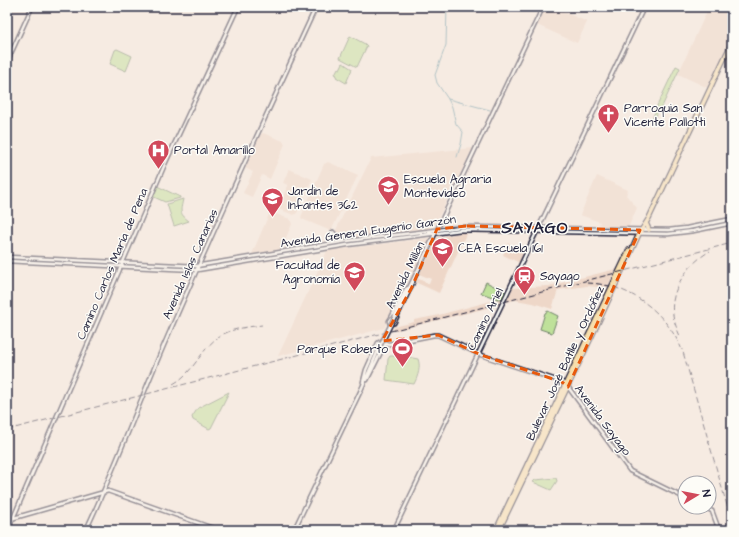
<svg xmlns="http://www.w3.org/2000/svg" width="739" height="537" font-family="'Architects Daughter',sans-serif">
	<rect width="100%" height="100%" fill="#f6ebe2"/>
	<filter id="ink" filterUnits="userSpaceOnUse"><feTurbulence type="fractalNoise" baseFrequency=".025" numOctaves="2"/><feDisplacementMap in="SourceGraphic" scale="8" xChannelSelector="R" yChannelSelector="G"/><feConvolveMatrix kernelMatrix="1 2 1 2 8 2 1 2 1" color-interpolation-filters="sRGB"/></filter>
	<g filter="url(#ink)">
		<path fill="#eed7c8" d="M546 7H553L587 22 577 43 537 25Z
			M709 7H732V37L708 88 678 74Z
			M263 133 283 141 285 144 270 179 262 175 252 197 243 193 253 172 245 168 260 135Z
			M473 148 433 228 343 239 335 232 371 158Z
			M328 162 358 175 331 231 302 219 301 217 324 164Z
			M289 169 312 179 297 213 294 215 278 209 288 185 283 183Z
			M597 176 628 190 626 195 637 208 628 228H597L600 222 580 215Z
			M270 212 290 219 292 224 281 249 252 254Z
			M467 232 439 293 415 282 417 278 429 284 431 279 419 274 438 237Z
			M429 238 430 239 416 271 409 281 384 328 278 356 327 251Z
			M508 243 525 252 520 263 503 255Z
			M616 269 607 288 587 286 558 290 552 309 533 303 515 300 507 302 506 300 513 288 549 286Z
			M503 298 500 305 393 331 394 327 414 322V320L435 316Z"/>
		<path fill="#bfe19a" stroke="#70826a" d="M350 36 365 44 367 46 357 67 340 58Z
			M117 49 132 56 126 71 110 64 115 50Z
			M343 63 352 69 346 83 336 77 337 75 335 74 338 68 340 69Z
			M676 66 680 68 660 111 659 110 652 124 651 123 657 106Z
			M157 186 180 197V198L165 202 154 197 152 196Z
			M183 199C181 210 178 213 189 221L174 226 167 204Z
			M486 282 506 292 503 298 498 299 481 293Z
			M548 311 558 316 552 333 540 329 545 313Z
			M390 356H402L418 359C421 367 418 376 414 384L386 380 388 359Z
			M229 392 211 428 209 429 193 420 192 417 198 408Z
			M556 478 557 481 551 490 533 482 535 480Z"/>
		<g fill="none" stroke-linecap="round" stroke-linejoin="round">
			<path stroke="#6293a3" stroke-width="1" d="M447 7 446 45 435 75 437 83 448 99 452 107 456 124 463 132 461 144 457 157
				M448 99 490 110"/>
			<defs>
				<path id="secondary" d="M7 62 32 7
					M333 232 341 241
					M7 257 196 266 347 241 461 227 669 230 687 228 732 219
					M7 261 197 270 347 245 461 230 668 234 693 231 732 223
					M408 288 406 289 391 318 389 321 390 324 394 323 413 282
					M395 316 415 276 543 7
					M384 345 434 335H438L481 355 562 382 568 387 630 471 685 498
					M367 380 385 344
					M363 382 366 370 378 343 381 341 388 344
					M704 507 712 511 719 530
					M7 520 108 491 218 530
					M8 530 165 164 238 7
					M86 530C116 467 139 402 167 338 215 227 265 117 316 7
					M294 530 361 390 380 346
					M394 530 644 7"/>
				<path id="primary" d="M646 223 649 230
					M496 530 629 250
					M499 530 591 338 639 234 649 218 732 42"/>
			</defs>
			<use href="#secondary" stroke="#22223b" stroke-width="5.5"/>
			<use href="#primary" stroke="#22223b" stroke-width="6"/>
			<use href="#secondary" stroke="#fdfcf7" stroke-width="2.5"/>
			<use href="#primary" stroke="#f8deab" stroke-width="3.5"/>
			<path stroke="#22223b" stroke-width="1" stroke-dasharray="6 3" stroke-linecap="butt" d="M587 283C631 284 667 313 683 352L732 523
				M680 336C677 329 674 322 673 315 669 289 689 263 710 251
				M173 384C194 373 201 348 220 336 232 328 249 327 262 325
				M7 430 732 243"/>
			<defs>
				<path id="secondary-bridge" d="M380 346 395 316"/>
			</defs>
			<use href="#secondary-bridge" stroke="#22223b" stroke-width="5.5" stroke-linecap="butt"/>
			<use href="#secondary-bridge" stroke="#fdfcf7" stroke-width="2.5"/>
		</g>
	</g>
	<path d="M0 0H739V537H0ZM467 226 640 230 568 387 562 382 481 355 438 335 382 341 411 289 437 229Z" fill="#f6ebe2" fill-opacity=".55" fill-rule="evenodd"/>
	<path fill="none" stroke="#e8590c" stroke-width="3" stroke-dasharray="8 5" stroke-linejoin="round" d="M467 226 640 230 568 387 562 382 481 355 438 335 382 341 411 289 437 229Z"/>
	<defs>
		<symbol id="church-pin" viewBox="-11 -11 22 30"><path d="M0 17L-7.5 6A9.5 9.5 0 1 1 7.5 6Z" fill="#d1495b" stroke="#fdfcf7"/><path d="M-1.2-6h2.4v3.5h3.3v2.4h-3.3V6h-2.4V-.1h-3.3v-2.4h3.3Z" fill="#fff"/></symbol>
		<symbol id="hospital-pin" viewBox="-11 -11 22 30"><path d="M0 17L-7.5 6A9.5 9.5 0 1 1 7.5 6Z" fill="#d1495b" stroke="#fdfcf7"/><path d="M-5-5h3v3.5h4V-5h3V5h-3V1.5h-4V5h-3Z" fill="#fff"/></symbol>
		<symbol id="school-pin" viewBox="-11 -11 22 30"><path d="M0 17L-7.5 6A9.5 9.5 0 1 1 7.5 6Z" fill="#d1495b" stroke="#fdfcf7"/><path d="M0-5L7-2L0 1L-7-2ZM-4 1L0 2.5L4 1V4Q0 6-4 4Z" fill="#fff"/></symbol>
		<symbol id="university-pin" viewBox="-11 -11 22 30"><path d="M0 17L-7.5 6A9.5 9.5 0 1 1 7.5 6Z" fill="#d1495b" stroke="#fdfcf7"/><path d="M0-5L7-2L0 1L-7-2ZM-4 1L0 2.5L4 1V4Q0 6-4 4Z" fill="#fff"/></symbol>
		<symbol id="station-pin" viewBox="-11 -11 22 30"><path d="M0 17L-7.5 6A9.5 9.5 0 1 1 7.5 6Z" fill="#d1495b" stroke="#fdfcf7"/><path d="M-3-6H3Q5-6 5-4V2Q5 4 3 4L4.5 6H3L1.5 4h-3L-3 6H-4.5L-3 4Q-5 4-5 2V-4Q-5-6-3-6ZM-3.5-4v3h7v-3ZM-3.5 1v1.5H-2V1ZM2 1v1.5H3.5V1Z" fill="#fff"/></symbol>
		<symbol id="stadium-pin" viewBox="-11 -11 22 30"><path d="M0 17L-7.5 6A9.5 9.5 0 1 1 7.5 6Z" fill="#d1495b" stroke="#fdfcf7"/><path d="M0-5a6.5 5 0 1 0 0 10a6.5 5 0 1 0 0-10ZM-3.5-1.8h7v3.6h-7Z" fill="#fff"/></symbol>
	</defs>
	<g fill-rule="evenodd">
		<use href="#church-pin" x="596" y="102" width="25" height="34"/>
		<use href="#hospital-pin" x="146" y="138" width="25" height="34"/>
		<use href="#school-pin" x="376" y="174" width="25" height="34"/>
		<use href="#school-pin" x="260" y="186" width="25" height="34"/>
		<use href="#school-pin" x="430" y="236" width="25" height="34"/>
		<use href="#university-pin" x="342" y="260" width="25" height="34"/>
		<use href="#station-pin" x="512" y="264" width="25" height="34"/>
		<use href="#stadium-pin" x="390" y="336" width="25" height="34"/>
	</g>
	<g text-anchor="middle" stroke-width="3" stroke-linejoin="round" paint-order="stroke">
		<g font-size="12" fill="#22223b" stroke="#fdfcf7" text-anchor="start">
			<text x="624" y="112">Parroquia San<tspan x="624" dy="14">Vicente Pallotti</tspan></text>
			<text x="174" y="154">Portal Amarillo</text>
			<text x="404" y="183">Escuela Agraria<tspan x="404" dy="14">Montevideo</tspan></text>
			<text x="288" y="195">Jardin de<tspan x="288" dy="14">Infantes 362</tspan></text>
			<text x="458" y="252">CEA Escuela 161</text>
			<text x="340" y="269" text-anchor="end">Facultad de<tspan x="340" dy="14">Agronomía</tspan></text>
			<text x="540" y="280">Sayago</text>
			<text x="388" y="353" text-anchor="end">Parque Roberto</text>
		</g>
		<g font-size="12" fill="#22223b" stroke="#fdfcf7">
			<text transform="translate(368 231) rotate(-8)" y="4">Avenida General Eugenio Garzón</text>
			<text transform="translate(112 264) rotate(-67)" y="4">Camino Carlos María de Pena</text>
			<text transform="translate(190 264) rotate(-66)" y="4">Avenida Islas Canarias</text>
			<text transform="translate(405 275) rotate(-64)" y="4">Avenida Millán</text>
			<text transform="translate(485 319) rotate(-64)" y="4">Camino Ariel</text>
			<text transform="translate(565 363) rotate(-65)" y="4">Bulevar José Batlle y Ordóñez</text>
			<text transform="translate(603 420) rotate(53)" y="4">Avenida Sayago</text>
		</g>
		<g font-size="16" font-weight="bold" letter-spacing="1" fill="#22223b" stroke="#fdfcf7">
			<text x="535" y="233">SAYAGO</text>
		</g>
	</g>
	<rect width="739" height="537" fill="none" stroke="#fdfcf7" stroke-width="24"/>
	<rect x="12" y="12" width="715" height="513" fill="none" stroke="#22223b" stroke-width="1.5" filter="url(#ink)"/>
	<g transform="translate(697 495) rotate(80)"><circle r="19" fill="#fdfcf7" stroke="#a5a5ac"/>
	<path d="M0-3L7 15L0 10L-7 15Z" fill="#d1495b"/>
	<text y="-6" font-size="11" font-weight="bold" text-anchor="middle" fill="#22223b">N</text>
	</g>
</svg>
